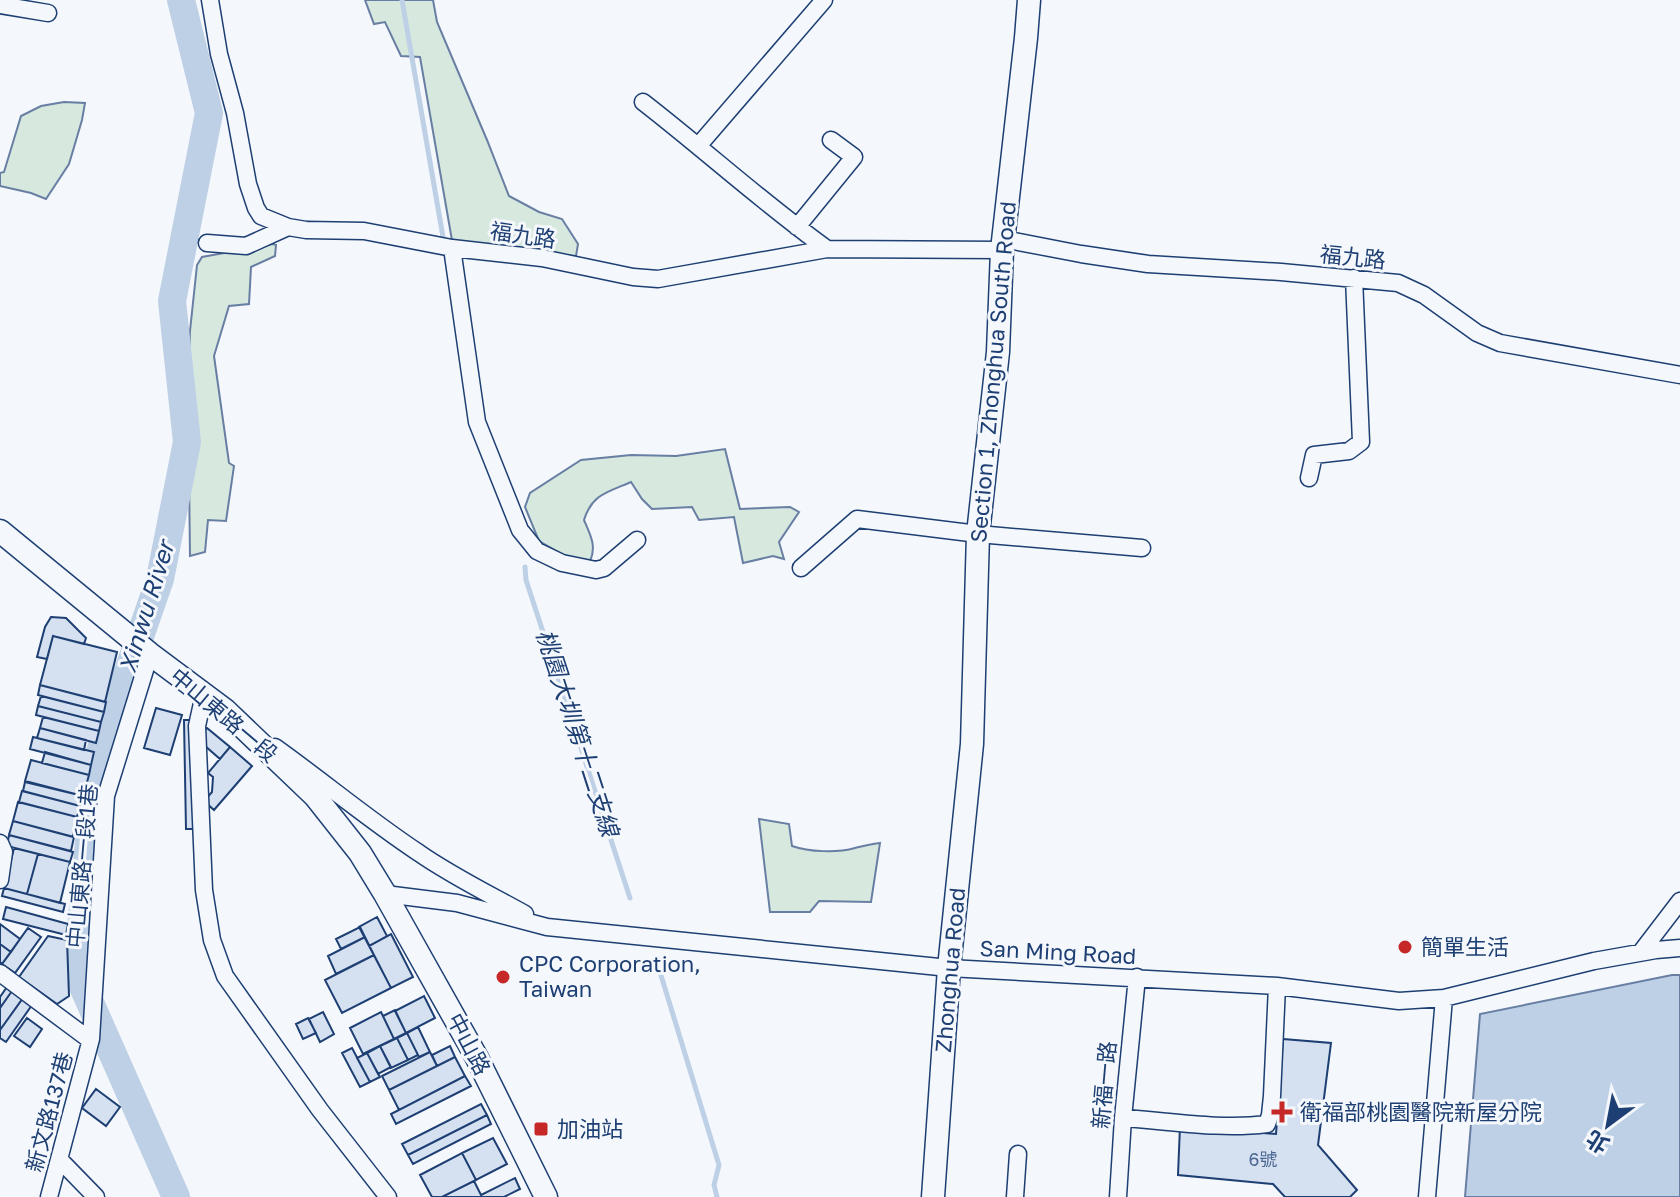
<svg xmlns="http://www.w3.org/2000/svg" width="1680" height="1197" font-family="'Golos Text','Noto Sans TC',sans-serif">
	<rect width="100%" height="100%" fill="#f4f7fb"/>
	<path fill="#d7e8df" stroke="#687fa3" stroke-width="2" d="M365 0H433L437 22 487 140 509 196 539 212 562 219 578 244 576 256 453 246 420 57 401 56 385 22 374 24Z
		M64 102 85 103 82 120 69 164 46 199 31 193 0 186V173L4 172 21 116 41 106Z
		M273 244 276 245 275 256 251 267 249 304 229 306 214 356 229 463 234 466 226 521 208 520 205 552 190 556 188 393 190 331 197 265 202 257Z
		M725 449 740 509 790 507 799 512 779 542 784 559 773 556 743 563 734 517 699 520 692 507 652 509 642 499 631 482C608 492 592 494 584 520 590 534 597 546 590 561H574L539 541 525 507 530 493 581 460 631 455 676 456Z
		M759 819 789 824 792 846C809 852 837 853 855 848 864 846 871 844 880 843L871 902 819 901 810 912H770Z"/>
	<path fill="#bed0e5" stroke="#687fa3" stroke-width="2" d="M1672 975H1680V1197H1465L1480 1014Z"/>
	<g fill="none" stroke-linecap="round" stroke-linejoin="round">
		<path stroke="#bed0e5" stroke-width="5" d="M402 0 443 237
			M525 567 526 580 630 898
			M660 972 719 1165 714 1185 717 1197"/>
		<path stroke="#bed0e5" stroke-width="28" d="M176 1197 77 973 96 763 160 579 187 442 172 301 209 113 181 0"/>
	</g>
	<path fill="#d5e0f0" stroke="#1d3f73" stroke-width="2" d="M51 617 66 618 86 638 84 644 53 636 47 659 37 657 45 627Z
		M53 636 117 652 105 702 40 685Z
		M40 685 106 702 104 712 38 695Z
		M41 696 104 712 101 722 38 706Z
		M38 706 101 722 99 731 36 715Z
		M156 708 182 715 170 755 144 748Z
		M43 717 99 731 96 743 40 728Z
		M184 720H194L197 829H186Z
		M40 728 86 740 84 750 37 738Z
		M207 728 230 747 220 759 204 745V731Z
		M33 737 94 752 91 765 30 749Z
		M230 747 252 766 214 810 204 801 212 792 213 777 208 773Z
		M45 752 91 765 89 775 42 763Z
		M31 760 89 775 83 796 25 781Z
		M25 782 83 796 80 806 23 791Z
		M22 791 80 806 77 817 19 802Z
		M18 802 77 817 73 837 13 821Z
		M13 821 74 837 71 851 9 835Z
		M9 835 73 852 70 862 7 846Z
		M14 848 38 854 27 894 4 888Z
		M38 854 70 862 60 903 27 894Z
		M4 888 65 904 63 912 2 896Z
		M6 907 68 924 66 935 3 919Z
		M377 917 387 936 369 946 359 927Z
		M0 924 20 939 11 952 0 944Z
		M360 927 365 937 341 949 336 939Z
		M28 928 41 937 15 973 2 964Z
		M391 934 413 977 391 988 369 946Z
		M48 936 67 940 69 996 57 1004 19 977Z
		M365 937 374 955 336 974 328 956Z
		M0 944 11 952 2 964 0 962Z
		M374 955 391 988 342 1013 325 980Z
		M7 987 12 991 0 1008V997Z
		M12 991 23 998 0 1030V1008Z
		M424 996 435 1018 406 1033 395 1011Z
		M23 998 32 1005 6 1042 0 1038V1030Z
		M395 1010 406 1033 394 1039 383 1016Z
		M323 1012 334 1034 320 1042 309 1019Z
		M381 1012 394 1039 363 1054 350 1028Z
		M27 1018 42 1029 30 1047 14 1036Z
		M308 1018 316 1033 303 1039 296 1024Z
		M418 1027 430 1052 419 1057 407 1033Z
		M407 1033 418 1055 408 1060 397 1038Z
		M397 1038 408 1060 391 1068 380 1046Z
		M1283 1039 1331 1043 1318 1145 1357 1190 1350 1197H1285L1273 1184 1178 1175 1180 1126 1276 1134Z
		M380 1046 391 1067 378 1074 367 1053Z
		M450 1046 455 1057 437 1066 432 1055Z
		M352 1048 370 1082 360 1087 342 1053Z
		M430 1052 437 1066 389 1090 382 1076Z
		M367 1053 380 1077 370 1082 357 1058Z
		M455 1057 465 1076 399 1110 389 1090Z
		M465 1076 471 1086 396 1124 391 1114Z
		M96 1089 120 1107 106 1126 82 1108Z
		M481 1104 487 1115 408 1155 402 1144Z
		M487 1115 491 1124 413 1164 408 1155Z
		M493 1138 507 1164 476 1180 462 1153Z
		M462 1153 476 1180 442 1197H432L420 1175Z
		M515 1178 520 1189 504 1197H482L481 1195Z
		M474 1181 482 1197H442Z"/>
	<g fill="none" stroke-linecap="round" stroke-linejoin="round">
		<defs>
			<path id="minor" d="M210 0 219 54 235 113 248 184 256 208 261 216 288 227 306 230 364 231 452 248 542 258 633 277 658 279 827 249 1002 250
				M0 5 48 13
				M643 102C705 150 763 203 827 249
				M699 145 824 0
				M797 227 854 157 831 140
				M1003 239 1081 254 1148 264 1281 272 1398 283 1424 295 1477 333 1500 343 1680 375
				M207 243 246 246 288 227
				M452 248 477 422 520 530 537 551 562 563 596 570 604 568 637 540
				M1309 478 1314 455 1349 451 1361 442 1354 278
				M801 568 857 519 978 534 1142 548
				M204 694 197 726 204 890 212 940 225 976 320 1110 388 1197
				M275 747C324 782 369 820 419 853 452 876 489 894 525 914
				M0 843 4 852 0 880
				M385 894 457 903 547 927 949 968 1277 986 1399 1001 1444 998 1594 961 1656 950 1680 948
				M1641 952 1680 901
				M0 973 90 1040
				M1123 1118C1170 1121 1220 1130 1267 1124L1270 1115 1272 1096 1277 986
				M59 1159 96 1197
				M49 1197 91 1039 106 796 150 654
				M1015 1197 1018 1154
				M1118 1197 1123 1118 1137 977
				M1427 1197 1444 998"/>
			<path id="major" d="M0 531 150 654 225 710 315 796 360 853 385 894 477 1058 546 1197
				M933 1197 949 968 972 744 978 534 998 352 1002 250 1026 38 1029 0"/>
		</defs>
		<use href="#minor" stroke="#1d3f73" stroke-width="19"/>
		<use href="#major" stroke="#1d3f73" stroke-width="25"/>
		<use href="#minor" stroke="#f4f7fb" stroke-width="16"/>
		<use href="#major" stroke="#f4f7fb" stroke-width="22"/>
	</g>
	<g fill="#c62828" stroke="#f4f7fb" stroke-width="3">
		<circle cx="1405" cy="947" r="8"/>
		<circle cx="503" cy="977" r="8"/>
		<path d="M1278 1100h8v8h8v8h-8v8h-8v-8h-8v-8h8z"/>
		<rect x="533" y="1121" width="16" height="16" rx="4"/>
	</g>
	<g text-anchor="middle" stroke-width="6" stroke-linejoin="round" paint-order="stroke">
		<g font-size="18" fill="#4b6792">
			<text x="1263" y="1166">6號</text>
		</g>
		<g font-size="22" fill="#1d3f73" stroke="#f4f7fb">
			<text transform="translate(523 235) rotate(8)" y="8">福九路</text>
			<text transform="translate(1353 257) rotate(6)" y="8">福九路</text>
			<text transform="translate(993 372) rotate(-85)" y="8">Section 1, Zhonghua South Road</text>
			<text transform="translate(224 715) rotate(40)" y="8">中山東路一段</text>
			<text transform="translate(82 866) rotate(-85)" y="8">中山東路一段1巷</text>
			<text transform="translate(1058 952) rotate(3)" y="8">San Ming Road</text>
			<text transform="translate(950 970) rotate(-85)" y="8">Zhonghua Road</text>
			<text transform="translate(469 1044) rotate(62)" y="8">中山路</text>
			<text transform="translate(1104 1085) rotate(-85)" y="8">新福一路</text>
			<text transform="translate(49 1112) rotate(-75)" y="8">新文路137巷</text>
		</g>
		<g font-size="22" fill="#1d3f73" stroke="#f4f7fb" text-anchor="start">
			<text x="1421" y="955">簡單生活</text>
			<text x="519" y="972">CPC Corporation,<tspan x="519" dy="25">Taiwan</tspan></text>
			<text x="1300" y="1120">衛福部桃園醫院新屋分院</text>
			<text x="557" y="1137">加油站</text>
		</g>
		<g font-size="24" font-style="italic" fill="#1d3f73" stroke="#f4f7fb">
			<text transform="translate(147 607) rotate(-73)" y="8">Xinwu River</text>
			<text transform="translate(577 733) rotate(72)" y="8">桃園大圳第十二支線</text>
		</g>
	</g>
	<g transform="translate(1608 1125) rotate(212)" stroke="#f4f7fb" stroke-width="6" paint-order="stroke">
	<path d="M0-6L14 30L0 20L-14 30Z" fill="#1d3f73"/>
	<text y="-12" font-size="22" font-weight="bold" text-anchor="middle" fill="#1d3f73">北</text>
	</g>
</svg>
